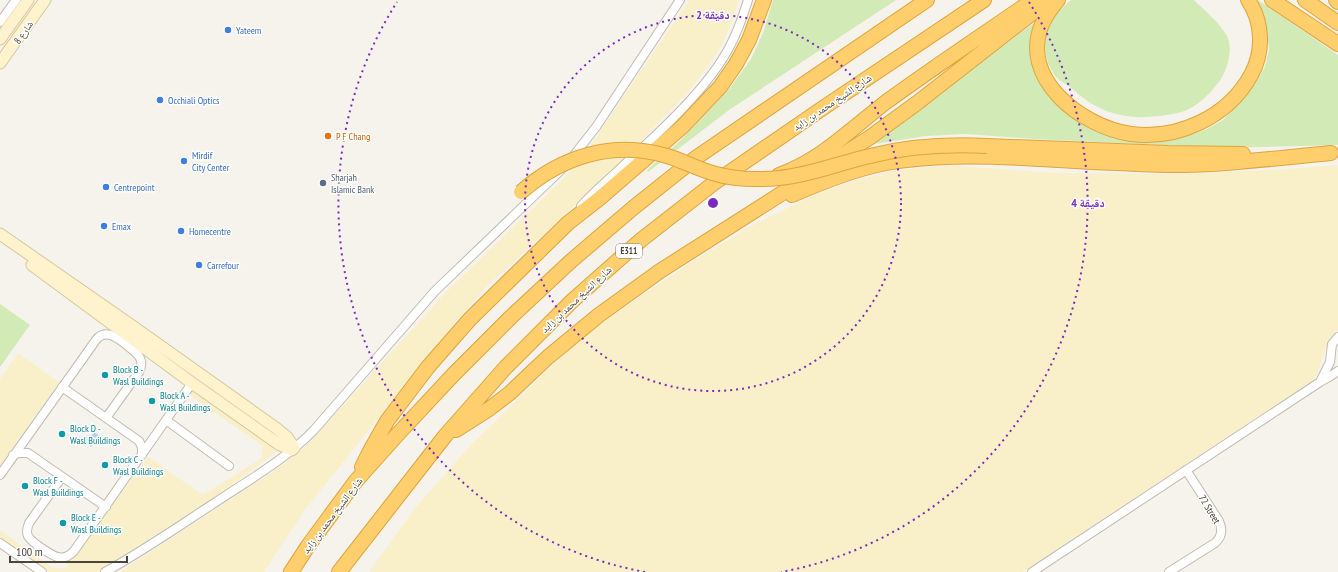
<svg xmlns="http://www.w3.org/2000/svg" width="1338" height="572" font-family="'PT Sans Narrow','Noto Naskh Arabic',sans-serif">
	<rect width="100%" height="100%" fill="#f6f3ec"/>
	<path fill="#d2eab5" d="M773 0H896L729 110 648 172 647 170 681 140 730 88 751 59 763 33Z
		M1071 0H1194C1205 11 1219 22 1227 36 1233 48 1228 68 1221 79 1213 90 1203 101 1191 108 1182 113 1169 115 1159 116 1151 116 1142 118 1135 117 1108 115 1090 105 1070 87 1066 84 1060 81 1056 77 1054 75 1053 71 1051 69 1037 43 1050 17 1071 0Z
		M1258 0 1338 55V145L1226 148 1035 139 965 134 926 136 868 145 1038 20 1030 37 1032 55 1065 111 1165 140 1184 137 1205 130 1223 120 1240 102 1255 84 1265 67 1269 50 1267 30Z
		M0 304 30 325 0 367Z"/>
	<path fill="#f9efc9" d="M689 0H739L733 19 722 45 708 66 690 90 609 174 487 286 457 320 304 511 264 572H120L268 475 293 457 310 442 447 291 560 182 582 158Z
		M1338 165V330L1335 332 1324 352 1317 375 1312 381 1022 572H369L415 508 470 446 564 354 610 317 689 264 753 225 816 194 858 180 891 171 932 167 958 166 1056 173 1184 174 1274 170Z
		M18 353 59 382 0 466V379Z
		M194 386 280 449 218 495 97 572H45L0 540V530L51 567 64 569 68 565 148 457 203 495 262 458 263 446 189 395Z"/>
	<path fill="#a9d4f2" d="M94 432 100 436 91 447 83 441 86 436 90 438Z"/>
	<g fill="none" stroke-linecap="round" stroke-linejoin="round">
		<defs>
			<path id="street" d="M0 22 16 0
				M571 159 596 127 680 0
				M581 206C595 190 612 177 627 162 661 131 709 87 730 46 738 31 743 16 748 0
				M1338 337 1332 344 1330 362 1320 382 1329 377 1338 371
				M62 387 139 441 142 447V455
				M166 420 229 466
				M13 455 19 453H28L106 507
				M0 475 96 340C107 325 125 344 135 352 142 358 143 364 139 372L106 418
				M62 477 29 523C27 528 26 532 28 536 31 541 36 544 40 547 52 555 62 564 74 551L192 383
				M0 543 42 572
				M105 572C143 551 179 526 216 502 249 480 286 459 314 430L435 291 562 169
				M1032 572 1320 382
				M1169 572 1215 543C1222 537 1223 530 1219 521L1186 470"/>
			<path id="secondary" d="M0 39 28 0
				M0 63 45 0
				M0 234 131 325 276 428 287 437 294 448
				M32 265 192 383 280 445 292 450"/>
			<path id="highway" d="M1058 0C1052 7 1047 14 1043 22 1017 78 1082 127 1131 134 1178 140 1228 117 1251 75 1264 52 1263 22 1248 0
				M1272 0 1338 44
				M1305 0 1338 23
				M1336 0 1338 2
				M987 146 1168 153 1243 154
				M779 175C821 160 851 129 886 102 934 67 984 34 1033 0
				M792 195C822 182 854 169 886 163 931 155 977 156 1022 158 1072 161 1121 164 1171 165 1224 165 1277 158 1331 153
				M456 430 489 409 510 393 548 357 599 315 660 271 869 138 917 103 1049 0
				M362 467 370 451 387 421 428 367 470 319 568 223 600 198 682 127 720 87 736 64 749 40 764 0
				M291 572 308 546 355 482 397 435 453 375 511 317 571 261 633 208 697 157 927 0
				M339 572 445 436 506 367 572 301 641 240 714 183 820 110 984 0"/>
		</defs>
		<use href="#street" stroke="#c2bbae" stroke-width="10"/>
		<use href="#secondary" stroke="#d6c79b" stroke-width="13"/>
		<use href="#highway" stroke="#e0a43c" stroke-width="16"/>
		<use href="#street" stroke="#fff" stroke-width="8"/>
		<use href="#secondary" stroke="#fff3cd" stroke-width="11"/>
		<use href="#highway" stroke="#ffcf6e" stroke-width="14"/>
		<defs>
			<path id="highway-bridge" d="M521 192C562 156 614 140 667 156 684 161 699 170 716 174 736 180 757 180 779 178 811 175 839 163 870 156 909 146 948 144 987 146"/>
		</defs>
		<use href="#highway-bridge" stroke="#e0a43c" stroke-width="16" stroke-linecap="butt"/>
		<use href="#highway-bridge" stroke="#ffcf6e" stroke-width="14"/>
	</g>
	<g fill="none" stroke="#7b2cbf" stroke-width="2" stroke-dasharray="2 4">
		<circle cx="713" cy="203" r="188"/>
		<path d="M645 572A375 375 0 0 1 397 2M1029 2A375 375 0 0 1 781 572"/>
	</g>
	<g fill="#3f7fe0" stroke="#fff" stroke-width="1.5">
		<circle cx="228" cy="30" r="4"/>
		<circle cx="160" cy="100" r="4"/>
		<circle cx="184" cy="161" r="4"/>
		<circle cx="106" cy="187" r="4"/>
		<circle cx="104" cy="226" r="4"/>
		<circle cx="181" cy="231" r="4"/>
		<circle cx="199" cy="265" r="4"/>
	</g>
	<circle fill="#e8710a" stroke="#fff" stroke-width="1.5" cx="328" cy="136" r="4"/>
	<circle fill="#5c6f8a" stroke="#fff" stroke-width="1.5" cx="323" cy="183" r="4"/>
	<g fill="#0f9aa8" stroke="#fff" stroke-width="1.5">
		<circle cx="105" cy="375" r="4"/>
		<circle cx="152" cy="401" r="4"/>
		<circle cx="62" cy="434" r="4"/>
		<circle cx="105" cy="465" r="4"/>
		<circle cx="25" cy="486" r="4"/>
		<circle cx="63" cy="523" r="4"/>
	</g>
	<g text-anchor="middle" stroke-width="3" stroke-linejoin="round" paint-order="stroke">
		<rect fill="#fff" stroke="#817c74" stroke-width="1" x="616" y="244" width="26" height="14" rx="3"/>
		<g font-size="9" font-weight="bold" fill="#4b4439">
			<text x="629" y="254">E311</text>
		</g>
		<g font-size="10" fill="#366cbe" stroke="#fff" text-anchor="start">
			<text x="236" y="34">Yateem</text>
			<text x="168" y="104">Occhiali Optics</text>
			<text x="192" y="159">Mirdif<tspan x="192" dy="12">City Center</tspan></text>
			<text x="114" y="191">Centrepoint</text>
			<text x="112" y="230">Emax</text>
			<text x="189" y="235">Homecentre</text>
			<text x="207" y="269">Carrefour</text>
		</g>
		<g font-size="10" fill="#4b4439" stroke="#fff">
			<text transform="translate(23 32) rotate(-55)" y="4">شارع 8</text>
			<text transform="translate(832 102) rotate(-34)" y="4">شارع الشيخ محمد بن زايد</text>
			<text transform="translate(576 299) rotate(-43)" y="4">شارع الشيخ محمد بن زايد</text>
			<text transform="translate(1210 509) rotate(59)" y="4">72 Street</text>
			<text transform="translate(332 515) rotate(-53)" y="4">شارع الشيخ محمد بن زايد</text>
		</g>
		<g font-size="10" fill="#c56008" stroke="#fff" text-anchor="start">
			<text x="336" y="140">P F Chang</text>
		</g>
		<g font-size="10" fill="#4e5e75" stroke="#fff" text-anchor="start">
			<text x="331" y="181">Sharjah<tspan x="331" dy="12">Islamic Bank</tspan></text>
		</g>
		<g font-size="10" fill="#0d838f" stroke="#fff" text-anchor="start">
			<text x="113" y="373">Block B -<tspan x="113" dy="12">Wasl Buildings</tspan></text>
			<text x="160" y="399">Block A -<tspan x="160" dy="12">Wasl Buildings</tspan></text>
			<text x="70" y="432">Block D -<tspan x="70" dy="12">Wasl Buildings</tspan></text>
			<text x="113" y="463">Block C -<tspan x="113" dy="12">Wasl Buildings</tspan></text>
			<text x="33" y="484">Block F -<tspan x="33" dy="12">Wasl Buildings</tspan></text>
			<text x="71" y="521">Block E -<tspan x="71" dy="12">Wasl Buildings</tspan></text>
		</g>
	</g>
	<circle cx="713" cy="203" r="6" fill="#7b2cbf" stroke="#fff" stroke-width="2"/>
	<g font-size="12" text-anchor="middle" font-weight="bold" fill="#7b2cbf" stroke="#fff" stroke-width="3" stroke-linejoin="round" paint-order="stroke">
		<text x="713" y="19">2 دقيقة</text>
		<text x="1088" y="207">4 دقيقة</text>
	</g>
	<path d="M10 556v6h117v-6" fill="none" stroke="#4b4439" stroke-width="2"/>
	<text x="16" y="556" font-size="12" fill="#4b4439" stroke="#ffffff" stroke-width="3" paint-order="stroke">100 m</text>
</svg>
